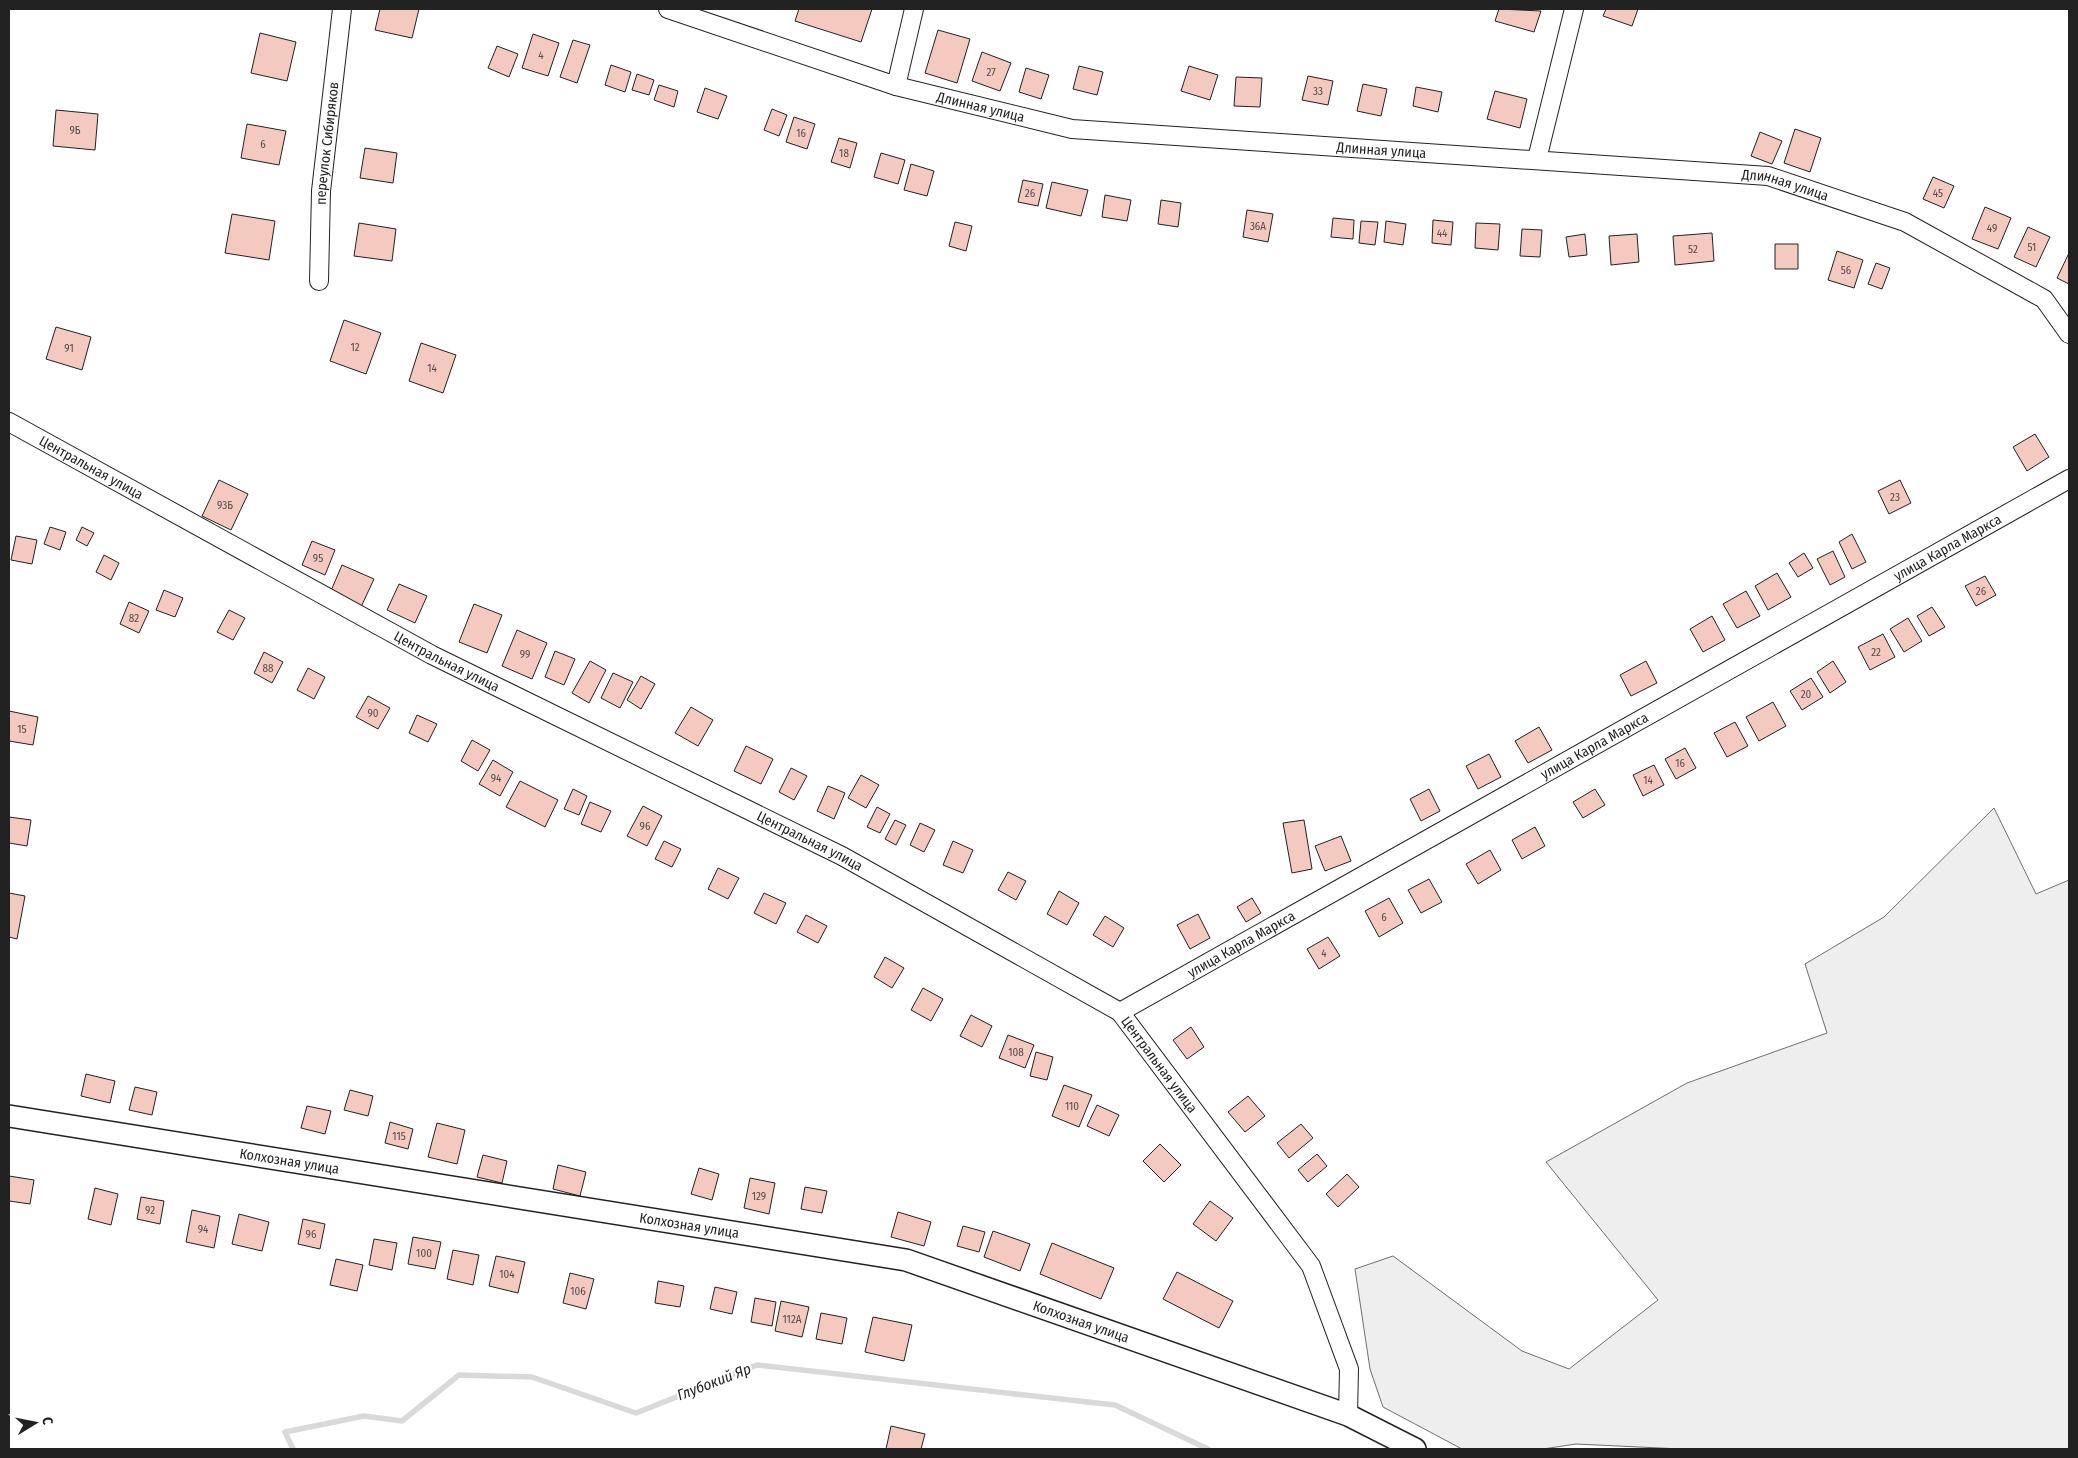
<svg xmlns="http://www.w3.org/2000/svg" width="2078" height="1458" font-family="'Fira Sans Condensed',sans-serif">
	<rect width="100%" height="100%" fill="#fff"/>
	<path fill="#eee" stroke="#6f6f6f" d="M1994 808 2036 894 2069 880V1449H1681L1576 1444 1543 1449H1462L1383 1407 1370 1369 1355 1269 1393 1256 1522 1351 1569 1369 1658 1300 1546 1162 1687 1083 1827 1033 1805 964 1884 917Z"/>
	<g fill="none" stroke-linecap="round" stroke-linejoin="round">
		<path stroke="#d9d9d9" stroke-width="5.5" d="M293 1449 285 1432 364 1416 402 1421 459 1375 532 1377 636 1413 757 1365 1115 1405 1208 1449"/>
	</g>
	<path fill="#f3c9c0" stroke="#222" d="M380 9H419L412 38 375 30Z
		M799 9H872L861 42 795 21Z
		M1499 9 1541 11 1534 32 1495 21Z
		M1606 9H1638L1632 26 1603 16Z
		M938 30 970 39 957 83 925 73Z
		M260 33 296 42 287 81 251 73Z
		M533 34 559 43 548 76 522 68Z
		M573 40 590 45 577 83 560 77Z
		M497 46 518 54 509 77 488 68Z
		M982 52 1011 63 1000 91 972 81Z
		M611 65 631 72 625 92 605 85Z
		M1079 66 1103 72 1097 95 1073 89Z
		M1189 66 1218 75 1210 100 1181 91Z
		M1026 68 1049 75 1041 99 1019 92Z
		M637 74 654 80 649 95 632 90Z
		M1308 76 1333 81 1328 105 1302 100Z
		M1236 77 1262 78 1260 107 1234 106Z
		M1363 84 1387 89 1381 116 1357 111Z
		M659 85 678 91 674 107 654 100Z
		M1416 87 1442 92 1438 112 1413 106Z
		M705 88 727 96 718 119 697 112Z
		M1495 91 1527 99 1520 128 1487 119Z
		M772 109 787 115 779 136 764 130Z
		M56 110 98 114 95 150 53 146Z
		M794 117 815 124 807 149 786 142Z
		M247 124 286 131 279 165 241 158Z
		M1795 129 1821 138 1810 172 1784 163Z
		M1760 132 1782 141 1772 164 1751 156Z
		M839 138 857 143 850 168 831 162Z
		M365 148 397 153 393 183 360 178Z
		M881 153 905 160 898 184 874 177Z
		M911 164 934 171 927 196 904 190Z
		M1933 177 1954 186 1944 208 1923 199Z
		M1023 180 1043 184 1038 206 1018 202Z
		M1052 182 1088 190 1081 216 1046 208Z
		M1105 195 1131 200 1127 221 1102 217Z
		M1161 200 1181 203 1178 227 1158 224Z
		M1985 207 2011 218 1998 249 1972 239Z
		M1247 210 1273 214 1268 242 1243 237Z
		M232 214 275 221 269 260 225 253Z
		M1333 218 1354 220 1353 239 1331 237Z
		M1433 220 1453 222 1451 245 1432 243Z
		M1361 221 1378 222 1375 245 1359 243Z
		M1386 221 1406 224 1403 245 1384 242Z
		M955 222 972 226 966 251 949 246Z
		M359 223 396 229 392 261 354 256Z
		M1476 223 1500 224 1498 250 1475 248Z
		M2028 227 2050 237 2036 267 2014 257Z
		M1522 229 1542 230 1540 257 1520 256Z
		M1712 233 1714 261 1675 265 1673 236Z
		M1585 234 1587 255 1569 257 1566 237Z
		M1637 234 1639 262 1611 265 1609 236Z
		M1775 244H1798V269H1775Z
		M1837 251 1863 260 1854 288 1828 280Z
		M2069 253V284L2057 278Z
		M1876 263 1890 268 1882 289 1868 284Z
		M344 320 381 333 366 374 330 361Z
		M56 327 91 337 82 370 46 359Z
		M421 343 456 355 443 393 409 381Z
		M2035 434 2049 457 2027 471 2013 447Z
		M219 480 248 494 231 530 202 516Z
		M1900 480 1911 503 1889 514 1878 491Z
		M50 527 66 532 60 550 44 544Z
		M82 527 94 533 87 546 76 540Z
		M1852 534 1866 562 1852 569 1839 542Z
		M16 536 37 540 32 564 11 560Z
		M312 541 335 550 325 575 302 565Z
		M1833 551 1845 577 1830 585 1817 559Z
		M1804 553 1813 568 1798 577 1789 563Z
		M104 555 119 563 111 580 96 572Z
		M342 565 374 579 361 607 330 593Z
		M1777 573 1791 597 1768 610 1755 586Z
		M1985 576 1996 595 1976 606 1965 586Z
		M399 584 427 596 415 623 387 610Z
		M164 590 183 598 175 617 156 610Z
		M1746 591 1760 616 1737 628 1723 604Z
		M129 602 149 611 139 633 120 624Z
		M474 604 502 615 487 653 459 642Z
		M1932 607 1945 627 1929 636 1917 616Z
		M229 610 245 618 233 640 217 632Z
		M1712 616 1725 640 1703 652 1690 629Z
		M1908 618 1922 641 1904 652 1890 629Z
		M517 630 547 643 532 679 502 666Z
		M1883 634 1895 657 1870 670 1858 647Z
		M555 651 575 659 564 685 545 677Z
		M264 652 283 662 272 683 254 673Z
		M590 661 606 670 589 703 572 693Z
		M1646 661 1657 683 1631 696 1620 675Z
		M1833 661 1846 682 1830 693 1817 672Z
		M308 668 325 677 314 699 297 690Z
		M613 673 633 682 620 708 601 698Z
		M641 676 655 684 641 709 627 700Z
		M1811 678 1823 697 1802 710 1790 691Z
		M368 696 390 708 378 729 356 717Z
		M1773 702 1786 726 1759 741 1746 717Z
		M691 707 713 720 698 746 675 733Z
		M9 711 38 717 33 745 9 741Z
		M417 715 437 724 428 742 409 733Z
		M1735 722 1748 746 1727 757 1714 733Z
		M1539 727 1552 750 1528 763 1515 741Z
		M472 740 490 750 478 771 461 761Z
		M746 746 773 759 761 784 734 771Z
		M1685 748 1696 768 1676 779 1665 759Z
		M1489 754 1501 777 1478 789 1466 766Z
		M493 760 513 772 500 796 479 784Z
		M1654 765 1664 785 1643 796 1633 775Z
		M791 768 807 776 794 800 779 792Z
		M861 775 879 785 866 808 848 798Z
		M520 781 558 800 545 827 506 807Z
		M828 786 845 793 834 819 817 811Z
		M573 789 587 796 579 815 564 809Z
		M1429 789 1440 811 1421 821 1410 799Z
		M1595 789 1605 805 1583 818 1573 802Z
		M590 802 611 811 601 832 581 824Z
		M643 806 662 816 647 846 627 836Z
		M877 807 890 814 880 833 867 827Z
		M9 817 31 820 27 846 9 843Z
		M895 820 906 825 896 845 885 839Z
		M1304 820 1312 869 1292 873 1283 823Z
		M920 823 935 830 924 852 910 845Z
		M1535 827 1545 846 1522 859 1512 840Z
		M1341 836 1351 861 1325 871 1315 846Z
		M664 841 681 849 672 867 655 859Z
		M953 841 973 850 963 873 943 865Z
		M1490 850 1501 870 1478 884 1466 864Z
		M718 868 739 878 728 899 708 889Z
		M1008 872 1026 881 1016 900 998 890Z
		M1429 879 1442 902 1421 913 1408 890Z
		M1059 891 1079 903 1067 925 1047 914Z
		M9 893 25 896 17 939 9 937Z
		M764 893 786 903 776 924 754 913Z
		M1252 898 1261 913 1246 922 1237 907Z
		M1389 898 1403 923 1379 937 1365 911Z
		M1198 914 1210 938 1190 949 1177 925Z
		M806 915 827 926 818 943 797 932Z
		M1105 916 1124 928 1113 947 1093 935Z
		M1328 937 1340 956 1319 969 1307 949Z
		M885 957 904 968 892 988 874 977Z
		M923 988 943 999 931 1021 911 1010Z
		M971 1015 992 1026 982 1047 960 1036Z
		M1191 1027 1204 1047 1187 1059 1173 1040Z
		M1008 1035 1034 1045 1025 1068 999 1058Z
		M1036 1052 1053 1057 1047 1080 1030 1076Z
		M86 1074 115 1081 110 1103 81 1096Z
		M1064 1085 1092 1095 1079 1127 1052 1116Z
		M135 1087 157 1092 152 1115 129 1110Z
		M350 1090 373 1096 368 1116 344 1110Z
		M1248 1096 1265 1116 1245 1132 1228 1112Z
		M1097 1105 1119 1115 1109 1136 1087 1126Z
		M307 1106 331 1111 325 1134 301 1128Z
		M390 1122 413 1129 408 1149 385 1143Z
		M437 1123 465 1130 457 1164 428 1157Z
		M1301 1124 1313 1138 1289 1158 1277 1143Z
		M1160 1144 1181 1165 1164 1182 1143 1161Z
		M1317 1154 1327 1166 1308 1182 1298 1170Z
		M483 1155 507 1161 502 1183 477 1177Z
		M558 1165 586 1172 580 1196 553 1189Z
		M699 1168 719 1174 712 1200 691 1194Z
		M1347 1174 1359 1187 1338 1207 1326 1194Z
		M9 1176 34 1180 30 1204 9 1201Z
		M750 1178 775 1183 769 1214 744 1208Z
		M805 1187 827 1191 822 1213 801 1209Z
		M95 1188 118 1194 111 1225 88 1219Z
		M141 1197 164 1201 160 1224 137 1219Z
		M1210 1201 1233 1218 1216 1241 1193 1224Z
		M192 1210 220 1216 214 1248 186 1242Z
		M898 1212 931 1222 924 1246 891 1237Z
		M239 1214 269 1222 262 1251 232 1244Z
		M303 1219 325 1224 320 1249 298 1244Z
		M963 1226 985 1232 979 1252 957 1246Z
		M993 1231 1030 1244 1020 1271 984 1257Z
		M413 1237 441 1242 435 1269 408 1264Z
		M374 1239 397 1243 392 1270 369 1265Z
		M1052 1243 1114 1268 1101 1299 1040 1274Z
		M453 1250 479 1255 473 1285 447 1279Z
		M496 1256 525 1262 518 1293 489 1286Z
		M336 1259 363 1265 357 1291 330 1285Z
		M1177 1272 1233 1301 1219 1328 1163 1299Z
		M570 1273 594 1279 586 1309 563 1303Z
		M658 1281 684 1286 680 1307 655 1303Z
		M715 1287 737 1292 732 1314 710 1309Z
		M755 1298 776 1302 772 1326 751 1322Z
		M781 1301 809 1307 802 1337 775 1331Z
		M821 1313 847 1318 842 1344 816 1339Z
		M873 1317 912 1325 904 1361 865 1352Z
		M891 1426 925 1434 921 1449H886Z"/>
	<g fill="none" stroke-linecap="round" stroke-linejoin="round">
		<defs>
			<g id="minor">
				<path id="s1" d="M668 9 896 86 1072 129 1768 176 1905 222 2044 299 2069 334"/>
				<path d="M896 86 914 9"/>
				<path d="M1537 159 1574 9"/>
				<path id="s2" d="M319 281 321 191 342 9"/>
				<path id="s3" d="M9 422 432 655 842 856 1120 1012 1311 1266 1349 1369 1348 1415"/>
				<path id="s4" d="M1120 1012 2069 479"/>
			</g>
			<g id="tertiary">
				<path id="s5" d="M9 1116 906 1260 1348 1415 1415 1449"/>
			</g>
		</defs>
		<use href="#minor" stroke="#222" stroke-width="20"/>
		<use href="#tertiary" stroke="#222" stroke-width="24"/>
		<use href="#minor" stroke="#fff" stroke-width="18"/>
		<use href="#tertiary" stroke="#fff" stroke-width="21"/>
	</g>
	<g text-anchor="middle" stroke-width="4" stroke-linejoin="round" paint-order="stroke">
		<g font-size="11" fill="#564c4a">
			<text x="541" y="59">4</text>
			<text x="991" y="76">27</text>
			<text x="1318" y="95">33</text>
			<text x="75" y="134">9Б</text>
			<text x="801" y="137">16</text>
			<text x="263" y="148">6</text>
			<text x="844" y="157">18</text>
			<text x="1030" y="197">26</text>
			<text x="1938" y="197">45</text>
			<text x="1258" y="230">36А</text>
			<text x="1992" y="232">49</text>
			<text x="1442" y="237">44</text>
			<text x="2032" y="251">51</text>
			<text x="1693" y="253">52</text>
			<text x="1846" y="274">56</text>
			<text x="355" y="351">12</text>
			<text x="69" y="352">91</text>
			<text x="432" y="372">14</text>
			<text x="1895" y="501">23</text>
			<text x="225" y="509">93Б</text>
			<text x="318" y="562">95</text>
			<text x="1981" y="595">26</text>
			<text x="134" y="622">82</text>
			<text x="1876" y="656">22</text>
			<text x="525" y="658">99</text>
			<text x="268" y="672">88</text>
			<text x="1806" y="698">20</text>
			<text x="373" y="717">90</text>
			<text x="22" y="733">15</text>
			<text x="1680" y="767">16</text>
			<text x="496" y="782">94</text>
			<text x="1648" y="784">14</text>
			<text x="645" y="830">96</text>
			<text x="1384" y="921">6</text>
			<text x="1324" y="957">4</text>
			<text x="1016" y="1056">108</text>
			<text x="1072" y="1110">110</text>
			<text x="399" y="1140">115</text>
			<text x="759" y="1200">129</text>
			<text x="150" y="1214">92</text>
			<text x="203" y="1233">94</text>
			<text x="311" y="1238">96</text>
			<text x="424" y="1257">100</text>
			<text x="507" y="1278">104</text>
			<text x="578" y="1295">106</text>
			<text x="792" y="1323">112А</text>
		</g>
		<g font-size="14" fill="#222" stroke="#fff">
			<text dy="5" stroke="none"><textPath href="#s1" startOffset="328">Длинная улица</textPath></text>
			<text dy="5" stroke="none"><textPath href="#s2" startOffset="138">переулок Сибиряков</textPath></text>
			<text dy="5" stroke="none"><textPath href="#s1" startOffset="732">Длинная улица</textPath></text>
			<text dy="5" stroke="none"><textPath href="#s1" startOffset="1138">Длинная улица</textPath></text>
			<text dy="5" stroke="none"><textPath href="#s3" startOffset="94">Центральная улица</textPath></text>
			<text dy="5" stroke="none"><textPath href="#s4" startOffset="949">улица Карла Маркса</textPath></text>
			<text dy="5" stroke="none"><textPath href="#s3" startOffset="499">Центральная улица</textPath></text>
			<text dy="5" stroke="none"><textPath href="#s4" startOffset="544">улица Карла Маркса</textPath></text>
			<text dy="5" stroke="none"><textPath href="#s3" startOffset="904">Центральная улица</textPath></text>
			<text dy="5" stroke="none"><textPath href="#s4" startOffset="139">улица Карла Маркса</textPath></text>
			<text dy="5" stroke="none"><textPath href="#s3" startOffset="1324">Центральная улица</textPath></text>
			<text dy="5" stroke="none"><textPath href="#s5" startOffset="284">Колхозная улица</textPath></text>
			<text dy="5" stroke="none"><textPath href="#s5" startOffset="689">Колхозная улица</textPath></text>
			<text dy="5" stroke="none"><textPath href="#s5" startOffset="1094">Колхозная улица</textPath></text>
		</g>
		<g font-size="15" font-style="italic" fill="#222" stroke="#fff">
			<text transform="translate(714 1382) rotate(-21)" y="5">Глубокий Яр</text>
		</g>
	</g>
	<rect width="2078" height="1458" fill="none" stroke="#222222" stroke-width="20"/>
	<g transform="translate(35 1423) rotate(80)" stroke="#ffffff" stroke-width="4" paint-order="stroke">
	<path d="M0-4L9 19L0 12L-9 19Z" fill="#222222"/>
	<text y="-8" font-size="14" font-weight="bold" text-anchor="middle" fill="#222222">С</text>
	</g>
</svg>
